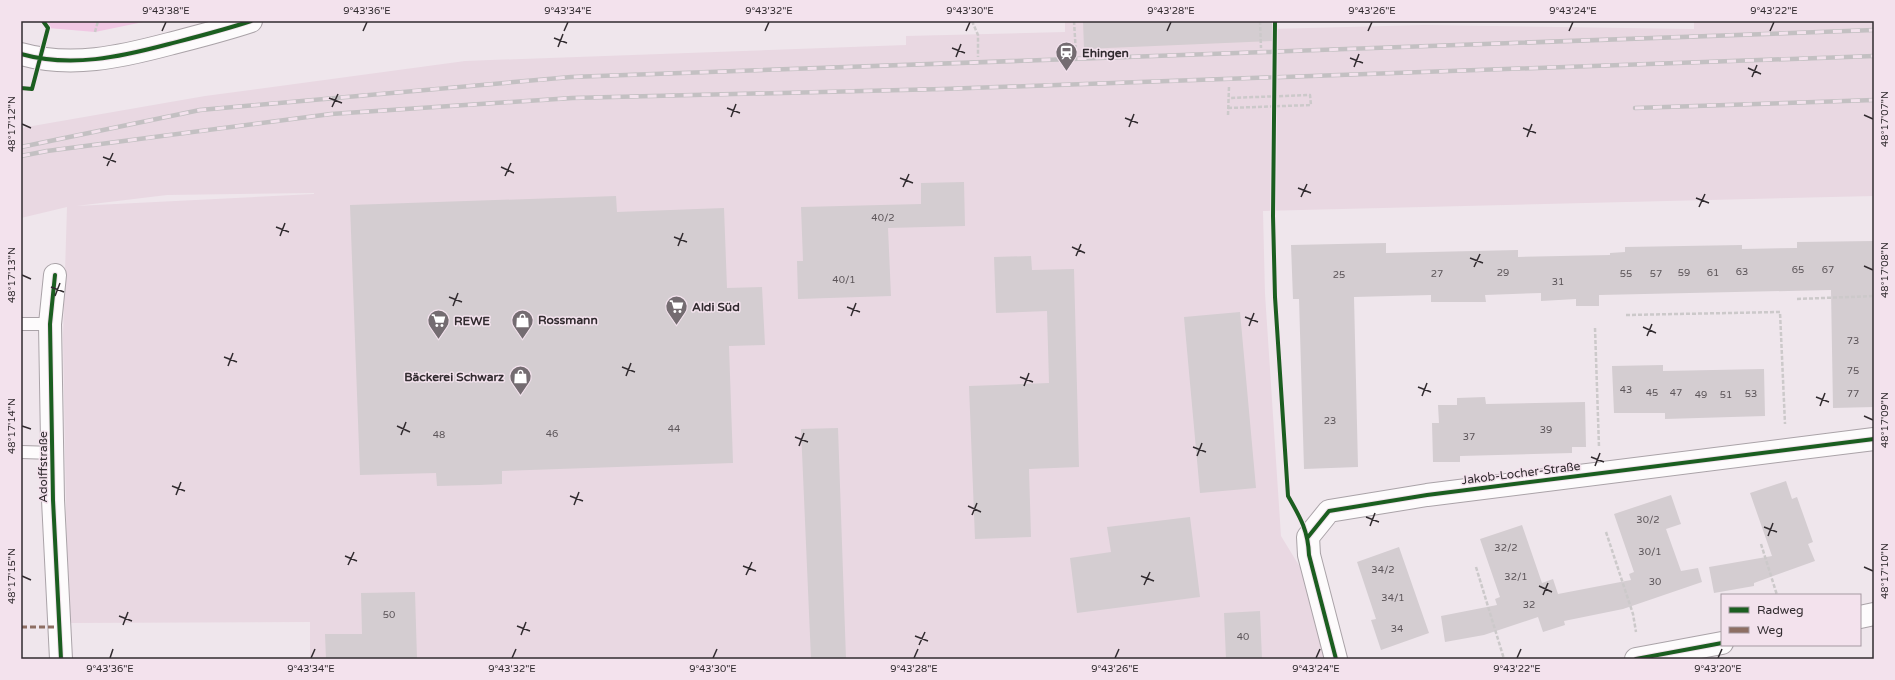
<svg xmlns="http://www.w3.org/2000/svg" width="1895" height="680" font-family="'Varela Round',sans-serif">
	<rect width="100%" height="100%" fill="#efe6ec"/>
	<path fill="#e9d8e2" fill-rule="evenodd" d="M1065 21H1267L1268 29 1424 25 1694 29V21H1874V196L1263 211 1265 294 1281 536 1322 603 1336 659H310V622L68 623 63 337 67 207 21 218V128L205 96 465 61 906 45V36L1065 32ZM314 193V194L76 206 167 195Z"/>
	<path fill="#f0c7e3" d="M43 21H148L95 32 48 28Z"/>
	<path fill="#d4cdd1" d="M1083 21H1273V41L1084 49Z
		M964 182 965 226 888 228 891 296 798 299 797 261H803L801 207 921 204V183Z
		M616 196 617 212 724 208 727 288 762 287 765 345 729 346 733 463 502 471V484L479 485 437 486 436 473 360 475 350 205Z
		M1874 241V407L1833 408 1831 290 1599 295V306H1576V299L1541 301V293L1485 295 1486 302H1431V295L1354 297 1358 467 1304 469 1299 299H1293L1291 245 1386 243V253L1518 250V257L1610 255V253L1625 252V247L1742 245V249L1797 248V242Z
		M1031 256 1032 270 1074 269 1079 467 1029 469 1031 537 975 539 969 386 1049 383 1047 311 996 313 994 257Z
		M1240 312 1256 488 1200 493 1184 317Z
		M1663 365V371L1764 369 1765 416 1665 419V413H1614L1612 366Z
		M1485 397 1486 404 1585 402 1586 447H1572V453L1460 456V462H1433L1432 423H1439L1438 405H1457V398Z
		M838 428 846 659H811L801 429Z
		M1786 481 1792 499 1797 497 1813 542 1808 544 1815 561 1754 583V586L1714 593 1709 567 1772 556 1750 493Z
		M1671 495 1681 524 1666 529 1681 571 1698 568 1702 582 1623 609 1564 621 1565 625 1543 632 1538 617 1484 635 1445 642 1441 616 1497 605 1495 599 1500 597 1480 539 1522 525 1542 583 1553 579 1558 594 1631 580 1629 574 1634 572 1614 514Z
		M1190 517 1200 597 1077 613 1070 558 1111 552 1107 527Z
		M1399 547 1429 633 1381 650 1371 620 1376 619 1357 562Z
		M415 592 417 659H326L325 634H362L361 593Z
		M1260 611 1262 659H1226L1224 613Z"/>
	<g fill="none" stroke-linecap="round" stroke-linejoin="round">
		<defs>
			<path id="service" d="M21 324H50
				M21 452 54 453"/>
			<path id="minor" d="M55 275 50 324 53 500 61 659
				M1336 659 1309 555 1308 537 1329 511 1427 495 1874 439"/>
			<path id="tertiary" d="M21 54C71 68 120 57 169 44 196 37 224 30 251 21
				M1860 617 1874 614
				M1636 659 1722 643"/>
		</defs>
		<use href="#service" stroke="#aaa3a8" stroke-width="14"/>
		<use href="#minor" stroke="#aaa3a8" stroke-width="24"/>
		<use href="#tertiary" stroke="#aaa3a8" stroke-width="24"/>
		<path stroke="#ccc9ca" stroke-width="2.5" stroke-dasharray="4 2" stroke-linecap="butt" d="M43 21 48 28 47 32
			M972 21 978 35V57
			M1074 21 1076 54
			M1260 21 1261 48
			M95 32 98 21
			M21 88 32 89 33 84
			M1228 108 1311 105 1310 95 1229 98
			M1228 115 1229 87
			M1797 299 1874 296
			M1626 315 1780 312 1785 424
			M1595 328 1599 447
			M1606 532 1633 614 1636 632
			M1761 544 1777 595
			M1476 567 1504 659"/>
		<use href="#service" stroke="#fdfbfc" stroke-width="12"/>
		<use href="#minor" stroke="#fdfbfc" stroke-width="22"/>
		<use href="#tertiary" stroke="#fdfbfc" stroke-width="22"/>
		<defs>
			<path id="rail" d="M1635 108 1874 100
				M21 147 200 110 571 77 1874 30
				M21 156 47 151 331 114 572 98 943 89 1874 56"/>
		</defs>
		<use href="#rail" stroke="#c3c0c2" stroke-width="4.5"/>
		<use href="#rail" stroke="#f3e2ed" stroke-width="3" stroke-dasharray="9" stroke-linecap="butt"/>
		<path stroke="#8d6e63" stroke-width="3" stroke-dasharray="6 3" stroke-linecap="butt" d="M21 627H58"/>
		<defs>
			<path id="cycleway" d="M1275 21 1273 216 1275 297 1288 496C1300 517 1308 530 1309 555L1336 659
				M21 54C71 68 120 57 169 44 196 37 224 30 251 21
				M21 88 32 89 48 28 43 21
				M55 275 50 324 53 500 61 659
				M1308 537 1329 511 1427 495 1874 439
				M1636 659 1722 643"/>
		</defs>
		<use href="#cycleway" stroke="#f3e2ed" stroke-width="6"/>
		<use href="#cycleway" stroke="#1b5e20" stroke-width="4"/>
	</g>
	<path fill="none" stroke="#312b2f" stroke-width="1.5" d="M162 31 166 22M363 31 367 22M564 31 568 22M765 31 769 22M966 31 970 22M1167 31 1171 22M1368 31 1372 22M1569 31 1573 22M1770 31 1774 22M554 38 567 43M558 47 563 34M952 48 965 53M956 57 961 44M1350 58 1363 63M1354 67 1359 54M1748 68 1761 74M1752 77 1757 65M329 98 342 103M332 107 338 94M727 108 740 113M1864 115 1873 119M731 117 736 104M1125 118 1138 123M22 124 31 128M1129 127 1134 114M1523 128 1536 133M1527 137 1532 124M103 157 116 162M107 166 113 153M501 167 514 173M505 176 511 163M900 178 913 183M903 187 909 174M1298 188 1311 193M1301 197 1307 184M1696 198 1709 203M1699 207 1705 194M276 227 289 232M280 236 285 223M674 237 687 242M678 246 683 233M1072 247 1085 253M1076 256 1081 244M1470 258 1483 263M1864 266 1873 270M1474 267 1480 254M22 275 31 279M51 287 64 292M55 296 60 283M449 297 462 302M453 306 458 293M847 307 860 312M851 316 856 303M1245 317 1258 322M1249 326 1254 313M1643 327 1656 333M1647 336 1652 324M224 357 237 362M228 366 233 353M622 367 635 372M626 376 631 363M1020 377 1033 382M1024 386 1029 373M1418 387 1431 392M1422 396 1427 383M1816 397 1829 402M1820 406 1825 393M1864 416 1873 420M22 426 31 429M397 426 410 432M401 435 406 422M795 437 808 442M799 446 804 433M1193 447 1206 452M1197 456 1202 443M1591 457 1604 462M1595 466 1600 453M172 486 185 491M176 495 181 482M570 496 583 501M574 505 579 492M968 506 981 512M972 515 977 503M1366 517 1379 522M1370 526 1375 513M1764 527 1777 532M1768 536 1773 523M345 556 357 561M348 565 354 552M743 566 756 571M1864 567 1873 571M746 575 752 562M22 576 31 580M1141 576 1154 581M1144 585 1150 572M1539 586 1552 592M1543 595 1548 583M119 616 132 621M123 625 128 612M517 626 530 631M521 635 526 622M915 636 928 641M919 645 925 632M110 658 113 649M311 658 315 649M512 658 516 649M713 658 717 649M914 658 918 649M1115 658 1119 649M1316 658 1320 649M1517 658 1521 649M1718 658 1722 649"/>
	<defs>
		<symbol id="station-pin" viewBox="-11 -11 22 30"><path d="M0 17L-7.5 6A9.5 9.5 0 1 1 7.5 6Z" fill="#746c71" stroke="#f3e2ed"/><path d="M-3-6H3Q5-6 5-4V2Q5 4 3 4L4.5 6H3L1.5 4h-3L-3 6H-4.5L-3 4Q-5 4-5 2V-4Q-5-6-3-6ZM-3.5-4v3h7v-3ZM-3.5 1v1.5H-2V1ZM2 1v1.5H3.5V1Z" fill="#fff"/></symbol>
		<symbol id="supermarket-pin" viewBox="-11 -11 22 30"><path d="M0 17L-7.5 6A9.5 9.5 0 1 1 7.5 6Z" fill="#746c71" stroke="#f3e2ed"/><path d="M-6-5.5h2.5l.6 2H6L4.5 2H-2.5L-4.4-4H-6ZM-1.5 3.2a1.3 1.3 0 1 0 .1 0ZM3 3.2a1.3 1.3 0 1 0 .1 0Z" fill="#fff"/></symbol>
		<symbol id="shop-pin" viewBox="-11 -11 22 30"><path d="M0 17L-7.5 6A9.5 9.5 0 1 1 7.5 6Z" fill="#746c71" stroke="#f3e2ed"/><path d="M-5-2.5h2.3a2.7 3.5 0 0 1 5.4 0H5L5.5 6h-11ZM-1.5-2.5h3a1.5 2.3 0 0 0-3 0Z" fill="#fff"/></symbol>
	</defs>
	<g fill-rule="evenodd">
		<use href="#station-pin" x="1054" y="40" width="25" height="34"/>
		<use href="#supermarket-pin" x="664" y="294" width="25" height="34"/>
		<use href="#shop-pin" x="510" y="308" width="25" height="34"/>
		<use href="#supermarket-pin" x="426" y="308" width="25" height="34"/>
		<use href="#shop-pin" x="508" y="364" width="25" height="34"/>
	</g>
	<g text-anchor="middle" stroke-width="3" stroke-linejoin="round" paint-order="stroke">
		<g font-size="10" fill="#5c5559">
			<text x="883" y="221">40/2</text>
			<text x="1798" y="273">65</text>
			<text x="1828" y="273">67</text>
			<text x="1742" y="275">63</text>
			<text x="1503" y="276">29</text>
			<text x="1684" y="276">59</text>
			<text x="1713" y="276">61</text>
			<text x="1437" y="277">27</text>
			<text x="1626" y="277">55</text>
			<text x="1656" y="277">57</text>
			<text x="1339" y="278">25</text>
			<text x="844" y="283">40/1</text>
			<text x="1558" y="285">31</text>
			<text x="1853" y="344">73</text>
			<text x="1853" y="374">75</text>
			<text x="1626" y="393">43</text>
			<text x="1652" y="396">45</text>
			<text x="1676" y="396">47</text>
			<text x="1751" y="397">53</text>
			<text x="1853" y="397">77</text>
			<text x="1701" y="398">49</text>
			<text x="1726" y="398">51</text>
			<text x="1330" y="424">23</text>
			<text x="674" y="432">44</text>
			<text x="1546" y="433">39</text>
			<text x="552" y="437">46</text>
			<text x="439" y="438">48</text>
			<text x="1469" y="440">37</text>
			<text x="1648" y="523">30/2</text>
			<text x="1506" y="551">32/2</text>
			<text x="1650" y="555">30/1</text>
			<text x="1383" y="573">34/2</text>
			<text x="1516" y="580">32/1</text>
			<text x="1655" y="585">30</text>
			<text x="1393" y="601">34/1</text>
			<text x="1529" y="608">32</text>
			<text x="389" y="618">50</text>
			<text x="1397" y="632">34</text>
			<text x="1243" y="640">40</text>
		</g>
		<g font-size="12" font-weight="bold" fill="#312b2f" stroke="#f3e2ed" text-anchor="start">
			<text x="1082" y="57">Ehingen</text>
			<text x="692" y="311">Aldi Süd</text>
			<text x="538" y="324">Rossmann</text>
			<text x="454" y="325">REWE</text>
			<text x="504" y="381" text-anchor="end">Bäckerei Schwarz</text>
		</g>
		<g font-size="12" fill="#312b2f" stroke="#f3e2ed">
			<text transform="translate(43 467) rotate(-90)" y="4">Adolffstraße</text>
			<text transform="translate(1521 473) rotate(-7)" y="4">Jakob-Locher-Straße</text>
		</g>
	</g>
	<rect width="1895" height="680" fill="none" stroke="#f3e2ed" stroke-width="44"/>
	<rect x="1721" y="594" width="140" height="52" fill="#f3e2ed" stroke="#a599a1"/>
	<rect x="1729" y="607" width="20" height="6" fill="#1b5e20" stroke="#a599a1"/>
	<text x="1757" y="614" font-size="12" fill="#312b2f">Radweg</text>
	<rect x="1729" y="627" width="20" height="6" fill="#8d6e63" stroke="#a599a1"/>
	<text x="1757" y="634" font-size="12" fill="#312b2f">Weg</text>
	<rect x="22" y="22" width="1851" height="636" fill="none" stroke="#312b2f" stroke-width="1.5"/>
	<g font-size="10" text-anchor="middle" fill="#312b2f">
		<text x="166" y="14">9°43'38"E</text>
		<text x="367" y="14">9°43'36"E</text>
		<text x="568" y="14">9°43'34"E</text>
		<text x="769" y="14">9°43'32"E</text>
		<text x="970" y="14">9°43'30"E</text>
		<text x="1171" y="14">9°43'28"E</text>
		<text x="1372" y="14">9°43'26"E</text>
		<text x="1573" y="14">9°43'24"E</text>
		<text x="1774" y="14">9°43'22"E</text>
		<text transform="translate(1884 119) rotate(-90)" y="4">48°17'07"N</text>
		<text transform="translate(11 124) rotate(-90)" y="4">48°17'12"N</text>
		<text transform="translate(1884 270) rotate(-90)" y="4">48°17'08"N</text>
		<text transform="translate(11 275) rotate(-90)" y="4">48°17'13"N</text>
		<text transform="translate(1884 420) rotate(-90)" y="4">48°17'09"N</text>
		<text transform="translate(11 426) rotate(-90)" y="4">48°17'14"N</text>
		<text transform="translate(1884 571) rotate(-90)" y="4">48°17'10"N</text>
		<text transform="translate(11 576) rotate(-90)" y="4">48°17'15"N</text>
		<text x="110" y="672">9°43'36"E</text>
		<text x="311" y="672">9°43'34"E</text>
		<text x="512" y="672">9°43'32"E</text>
		<text x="713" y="672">9°43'30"E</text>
		<text x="914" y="672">9°43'28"E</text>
		<text x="1115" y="672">9°43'26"E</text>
		<text x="1316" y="672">9°43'24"E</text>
		<text x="1517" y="672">9°43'22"E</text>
		<text x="1718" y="672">9°43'20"E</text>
	</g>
</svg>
